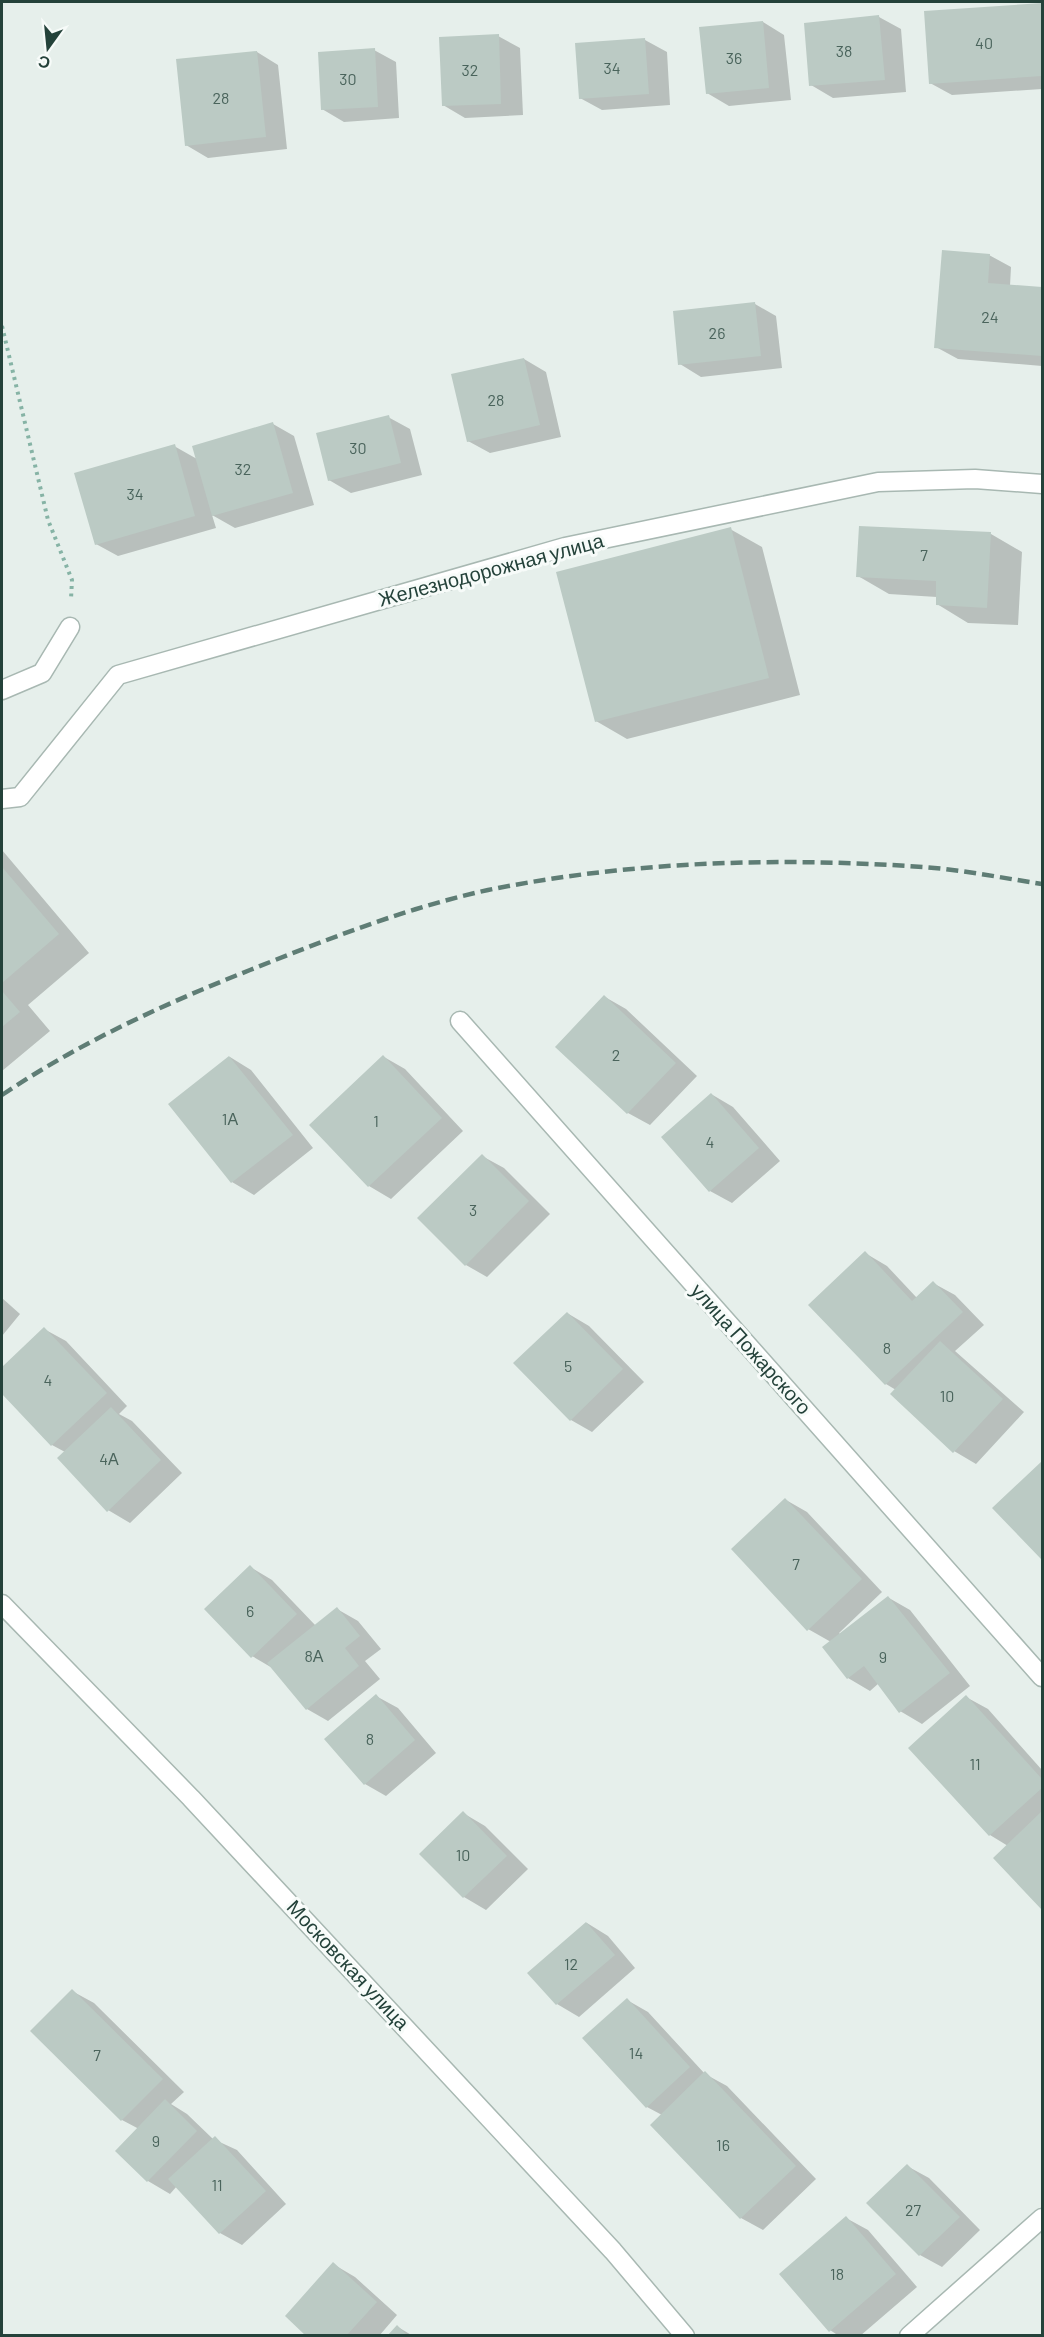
<svg xmlns="http://www.w3.org/2000/svg" width="1044" height="2337" font-family="Barlow,sans-serif">
	<rect width="100%" height="100%" fill="#e6efeb"/>
	<path fill="#0003" d="M1042 4V89L952 95 930 83 926 12Z
		M879 17 901 29 906 92 833 98 811 85Z
		M763 22 784 35 791 100 729 106 707 93Z
		M498 36 520 48 523 115 465 118 443 105Z
		M645 40 667 52 670 105 602 110 580 98Z
		M374 50 396 62 399 118 344 122 322 109Z
		M257 52 278 65 287 149 208 158 186 145Z
		M989 255 1011 267 1010 286 1042 289V366L958 359 936 347Z
		M755 304 776 316 782 368 701 377 680 364Z
		M524 359 546 372 561 437 490 453 468 441Z
		M388 417 410 429 422 475 351 493 329 480Z
		M273 424 294 436 314 505 235 528 212 515 216 528 118 556 96 544 174 446 197 459Z
		M730 529 762 547 800 695 627 739 596 721Z
		M991 534 1022 552 1018 625 968 623 937 604V597L889 594 858 576Z
		M2 850 89 953 28 1005 50 1031 2 1071Z
		M605 997 626 1009 697 1076 650 1125 628 1113 558 1047Z
		M230 1057 251 1070 313 1148 254 1195 232 1182 170 1104Z
		M384 1057 405 1069 463 1131 391 1199 369 1186 311 1125Z
		M711 1094 733 1107 780 1161 732 1203 710 1191Z
		M482 1156 504 1168 550 1214 487 1277 466 1265Z
		M865 1253 887 1266 917 1298 933 1283 955 1295 984 1325 955 1351 1024 1412 976 1464 954 1451 896 1390 886 1384Z
		M2 1298 20 1314 2 1336Z
		M567 1313 589 1326 644 1382 592 1432 571 1420Z
		M44 1329 66 1341 127 1406 119 1414 132 1421 182 1473 130 1523 108 1510 65 1452 52 1445 2 1391V1370Z
		M1042 1463V1558L994 1508Z
		M786 1500 807 1512 882 1592 839 1633 841 1635 889 1598 910 1610 970 1686 922 1724 900 1711 879 1683 870 1691 848 1678 824 1648 831 1642 808 1629Z
		M250 1567 272 1580 316 1626 337 1609 358 1621 381 1649 365 1661 380 1679 328 1721 307 1709 274 1669 252 1656Z
		M376 1696 398 1708 436 1753 386 1796 365 1784Z
		M966 1697 988 1709 1042 1770V1908L995 1858 1008 1846 990 1835Z
		M463 1813 485 1826 528 1869 486 1910 464 1897 421 1854Z
		M587 1923 608 1936 635 1968 579 2017 557 2004Z
		M72 1991 94 2003 184 2092 171 2104 187 2114 213 2139 237 2150 286 2204 242 2245 220 2233 177 2186 170 2194 148 2181 118 2151 139 2129 122 2120Z
		M627 2000 648 2012 705 2074 727 2086 816 2179 763 2230 741 2218 662 2115 647 2107Z
		M907 2166 929 2178 980 2230 942 2267 920 2255 869 2203Z
		M846 2218 868 2230 917 2287 860 2336H839L830 2330Z
		M333 2264 355 2277 397 2315 379 2336H309Z
		M398 2327 413 2336H389Z"/>
	<path fill="#bbcac4" d="M1042 3V76L929 84 924 11Z
		M879 15 885 80 809 86 804 23Z
		M763 21 769 88 706 94 699 27Z
		M499 34 501 104 442 106 439 37Z
		M645 38 649 94 579 99 575 43Z
		M375 48 378 107 321 110 318 52Z
		M257 51 266 137 185 146 176 59Z
		M942 250 990 254 988 283 1042 287V356L934 348Z
		M755 302 761 356 678 365 673 311Z
		M524 358 540 425 467 442 451 374Z
		M389 415 401 463 328 481 316 433Z
		M273 422 293 493 212 516 192 446Z
		M175 444 195 516 95 545 74 473Z
		M859 526 991 532 987 608 936 605V581L856 577Z
		M731 527 769 678 595 722 556 572Z
		M2 867 59 934 2 983Z
		M2 991 20 1012 2 1027Z
		M604 995 676 1063 627 1114 555 1047Z
		M383 1055 442 1118 368 1187 309 1125Z
		M229 1056 293 1135 231 1183 168 1104Z
		M711 1093 759 1148 709 1192 661 1137Z
		M482 1154 529 1201 465 1266 417 1218Z
		M865 1251 912 1301 933 1281 963 1312 885 1385 808 1305Z
		M567 1312 623 1369 570 1421 513 1363Z
		M44 1327 107 1393 51 1446 2 1394V1367Z
		M940 1341 1003 1399 953 1453 890 1394Z
		M111 1407 161 1460 107 1512 57 1458Z
		M1042 1461V1557L1041 1559 992 1508Z
		M785 1498 862 1579 807 1631 731 1549Z
		M250 1565 297 1614 251 1658 204 1609Z
		M888 1596 950 1673 899 1713 864 1666 847 1679 822 1647Z
		M337 1607 360 1636 345 1648 359 1666 306 1710 267 1663Z
		M376 1694 415 1740 364 1785 324 1739Z
		M966 1695 1042 1779V1788L989 1836 908 1748Z
		M463 1811 507 1856 463 1898 419 1854Z
		M1042 1811V1910L993 1858Z
		M586 1922 615 1955 556 2005 527 1973Z
		M72 1989 163 2079 121 2121 30 2031Z
		M627 1998 690 2067 646 2108 582 2038Z
		M705 2071 796 2166 740 2219 650 2125Z
		M165 2099 197 2131 147 2182 115 2151Z
		M215 2136 266 2191 219 2234 168 2179Z
		M907 2164 960 2217 919 2256 866 2203Z
		M846 2216 896 2274 829 2332 779 2274Z
		M333 2262 377 2302 346 2336H306L285 2316Z
		M397 2325 408 2336H387Z"/>
	<g fill="none" stroke-linecap="round" stroke-linejoin="round">
		<defs>
			<path id="service" d="M2 690 42 673 70 627"/>
			<path id="minor" d="M2 799 20 797 118 675 565 547 878 482 975 479 1042 484
				M460 1021 1042 1677
				M2 1604 191 1798 613 2251 685 2336
				M909 2336 1042 2218"/>
		</defs>
		<use href="#service" stroke="#a8b8b2" stroke-width="21"/>
		<use href="#minor" stroke="#a8b8b2" stroke-width="21"/>
		<path stroke="#86b3a5" stroke-width="4" stroke-dasharray="3 4.5" stroke-linecap="butt" d="M2 326 48 520 72 580 71 599"/>
		<use href="#service" stroke="#fff" stroke-width="18"/>
		<use href="#minor" stroke="#fff" stroke-width="18"/>
		<path stroke="#5f7d75" stroke-width="4.5" stroke-dasharray="12 6" stroke-linecap="butt" d="M2 1095C79 1043 164 1004 250 970 328 939 406 908 488 890 631 861 778 857 923 867 963 870 1003 878 1042 884"/>
	</g>
	<g text-anchor="middle" stroke-width="6" stroke-linejoin="round" paint-order="stroke">
		<g font-size="16" fill="#4a645c">
			<text x="984" y="49">40</text>
			<text x="844" y="57">38</text>
			<text x="734" y="64">36</text>
			<text x="612" y="74">34</text>
			<text x="470" y="76">32</text>
			<text x="348" y="85">30</text>
			<text x="221" y="104">28</text>
			<text x="990" y="323">24</text>
			<text x="717" y="339">26</text>
			<text x="496" y="406">28</text>
			<text x="358" y="454">30</text>
			<text x="243" y="475">32</text>
			<text x="135" y="500">34</text>
			<text x="924" y="561">7</text>
			<text x="616" y="1061">2</text>
			<text x="230" y="1125">1А</text>
			<text x="376" y="1127">1</text>
			<text x="710" y="1148">4</text>
			<text x="473" y="1216">3</text>
			<text x="887" y="1354">8</text>
			<text x="568" y="1372">5</text>
			<text x="48" y="1386">4</text>
			<text x="947" y="1402">10</text>
			<text x="109" y="1465">4А</text>
			<text x="796" y="1570">7</text>
			<text x="250" y="1617">6</text>
			<text x="314" y="1662">8А</text>
			<text x="883" y="1663">9</text>
			<text x="370" y="1745">8</text>
			<text x="975" y="1770">11</text>
			<text x="463" y="1861">10</text>
			<text x="571" y="1970">12</text>
			<text x="636" y="2059">14</text>
			<text x="97" y="2061">7</text>
			<text x="156" y="2147">9</text>
			<text x="723" y="2151">16</text>
			<text x="217" y="2191">11</text>
			<text x="913" y="2216">27</text>
			<text x="837" y="2280">18</text>
		</g>
		<g font-size="20" fill="#24423a" stroke="#f7fbf9">
			<text transform="translate(491 570) rotate(-15)" y="7">Железнодорожная улица</text>
			<text transform="translate(751 1349) rotate(48)" y="7">улица Пожарского</text>
			<text transform="translate(348 1965) rotate(47)" y="7">Московская улица</text>
		</g>
	</g>
	<rect width="1044" height="2337" fill="none" stroke="#24423a" stroke-width="6"/>
	<g transform="translate(48 48) rotate(195)" stroke="#f7fbf9" stroke-width="4.5" paint-order="stroke">
	<path d="M0-4.5L10 22L0 15L-10 22Z" fill="#24423a"/>
	<text y="-9" font-size="16" font-weight="bold" text-anchor="middle" fill="#24423a">С</text>
	</g>
</svg>
